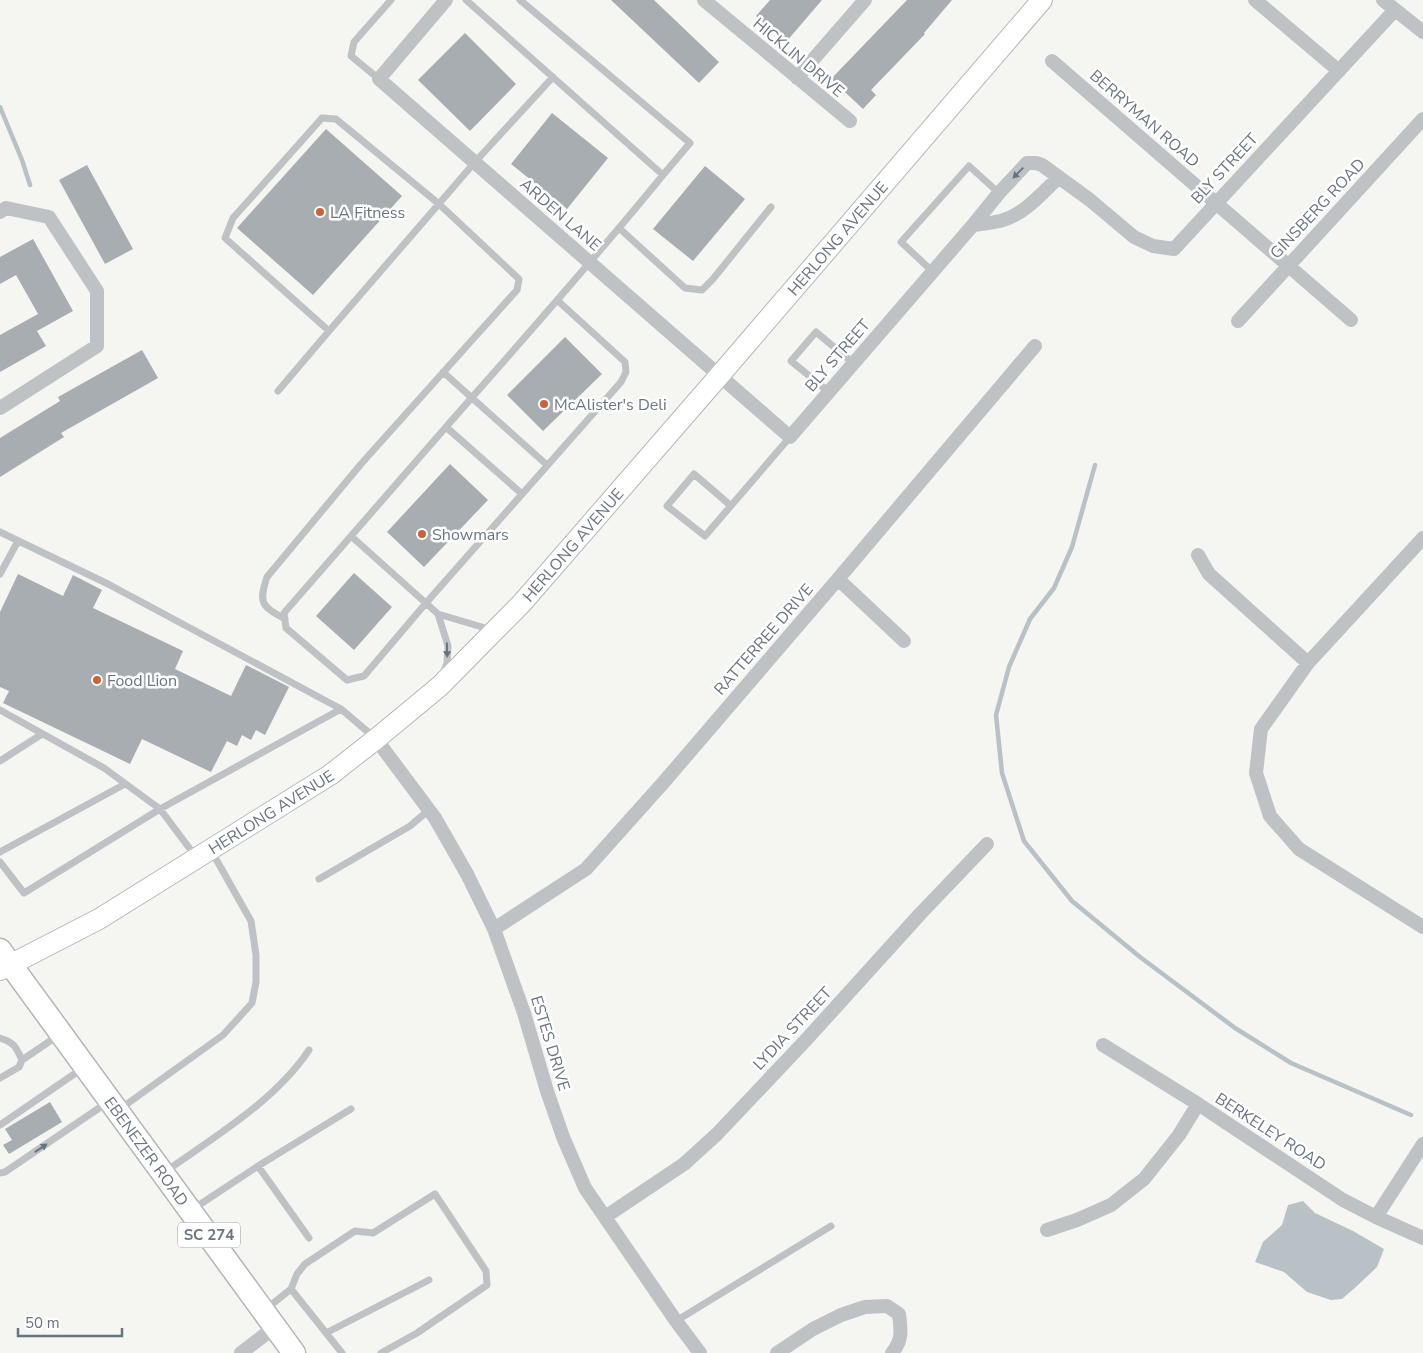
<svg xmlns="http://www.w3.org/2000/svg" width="1423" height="1353" font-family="'Nunito Sans',sans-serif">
	<rect width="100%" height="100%" fill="#f5f5f2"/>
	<path fill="#b8c1c5" d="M1303 1201 1315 1213 1353 1231 1384 1249 1377 1267 1357 1286 1342 1299 1331 1300 1307 1292 1284 1272 1255 1262 1263 1242 1282 1225 1288 1205Z"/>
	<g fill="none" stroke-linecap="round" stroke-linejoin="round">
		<path stroke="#b8c1c5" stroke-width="4.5" d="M0 107 22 160 30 185
			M1095 465 1072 547 1054 588 1030 619 1009 667 996 715 1002 773 1024 841 1072 901 1140 957 1235 1028 1291 1063 1411 1115"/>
	</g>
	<path fill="#a7adb1" d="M611 0H654L719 62 699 83Z
		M770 0H822L786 42 756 16Z
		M907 0H952L924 33 925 34 871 90 876 95 863 109 831 79Z
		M465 33 516 84 470 131 418 80Z
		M552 113 608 158 567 209 511 164Z
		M326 129 402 196 313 295 237 228Z
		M87 165 133 249 105 264 59 180Z
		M705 166 745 199 693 261 653 229Z
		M33 239 73 311 37 331 46 346 0 372V335L38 314 16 275 0 284V257Z
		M565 337 602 374 543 431 507 395Z
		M142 350 158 378 61 433 64 437 0 477V438L60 401 58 397Z
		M450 464 488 500 424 567 387 532Z
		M354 573 392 607 354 650 316 616Z
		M18 574 63 596 73 575 102 590 93 608 183 651 175 669 231 696 246 665 289 687 265 735 256 730 251 740 242 735 237 746 227 741 211 772 142 739 130 764 3 703 9 691 0 687V612Z
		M50 1102 62 1122 9 1154 3 1145 12 1140 5 1129Z"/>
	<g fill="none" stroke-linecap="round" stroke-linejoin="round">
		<defs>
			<g id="secondary">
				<path id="s1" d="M0 970 99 919 330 775 376 739 440 686 522 603 719 376 1042 0"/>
			</g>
			<g id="primary">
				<path id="s2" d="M0 950 294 1353"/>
			</g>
		</defs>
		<use href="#secondary" stroke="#b3b7bb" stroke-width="22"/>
		<use href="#primary" stroke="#b2b6b9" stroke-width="25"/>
		<path stroke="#bfc2c5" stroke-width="7" d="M466 0 663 175C593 261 519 344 446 427L284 613 286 628 347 680 364 676 426 603 621 382 626 372 625 362 557 300
			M520 0 690 143 663 175
			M379 79 351 56 354 42 391 0
			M619 228 685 288 702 290 713 279 771 207
			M932 271 901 242 969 166 999 193
			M329 331 475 162 553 77
			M443 372 547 465
			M278 391 329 331 225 238 233 218 322 118 336 119 439 204 519 279 517 290 361 464 267 577C258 604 262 606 285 619
			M829 392 791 361 816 332 853 363
			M446 427 522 494
			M730 505 694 474 667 506 705 536 790 437
			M0 532 108 584 341 709 374 737
			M351 536 438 614 492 630
			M0 574 18 541
			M438 614 448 646 447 663 443 674
			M0 710 104 768 160 809 196 857
			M0 761 42 734
			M0 852 125 784
			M0 862 24 893 160 809 341 709
			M319 879 410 826 429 810
			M0 1038C14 1042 16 1047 22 1060L19 1067 0 1078
			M22 1060 59 1035
			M120 1109 223 1035 252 1003 256 982V955L251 921 212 852
			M0 1125 83 1068
			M258 1166 309 1238
			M165 1172C214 1137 275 1101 309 1050
			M0 1173 5 1172 108 1102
			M193 1209 258 1166 351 1109
			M291 1289 342 1353
			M266 1309 291 1289 297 1274 305 1264 355 1231 373 1233 435 1194 486 1271 487 1285 417 1333 381 1353
			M676 1321 831 1226
			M326 1333 429 1280"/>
		<path stroke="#bfc2c5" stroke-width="14" d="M446 0 379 79 790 437 973 225 999 193 1027 163H1036L1042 165 1090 200 1134 237 1153 246 1174 249 1395 10
			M704 0 850 121
			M1255 0 1339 71
			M1383 0 1423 32
			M1052 61 1351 320
			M797 78 865 0
			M0 212 6 208 49 217 97 291V346L0 408
			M973 225C981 224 991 223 1000 221 1024 215 1041 194 1059 177
			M1238 321 1423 119
			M1423 538 1308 663 1261 729 1256 773 1270 816 1299 849 1423 927
			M1198 555 1209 574 1308 663
			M838 579 904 641
			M376 739 435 818 467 874 494 929 524 1013 547 1091 563 1137 585 1188 676 1321 700 1353
			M494 929 586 869 663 783 838 579 1035 346
			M1103 1045 1198 1104 1343 1200 1376 1217 1423 1238
			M605 1217 684 1164 717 1134 805 1041 921 913 987 844
			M1376 1217 1423 1144
			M1047 1230 1077 1220 1111 1205 1144 1179 1179 1135 1198 1104
			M241 1353 275 1327
			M777 1353 813 1329 841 1315 865 1307 887 1306 899 1314C901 1331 903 1339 892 1353"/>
		<use href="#secondary" stroke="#fff" stroke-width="20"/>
		<use href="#primary" stroke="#fff" stroke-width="22"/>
	</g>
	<defs><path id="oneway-solid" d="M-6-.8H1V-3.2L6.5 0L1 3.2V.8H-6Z" transform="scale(1.25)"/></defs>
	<g fill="#68747f">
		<use href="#oneway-solid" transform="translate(1018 173) rotate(134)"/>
		<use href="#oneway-solid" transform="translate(447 650) rotate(89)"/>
		<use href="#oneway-solid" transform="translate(41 1148) rotate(-34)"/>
	</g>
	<g fill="#cb623b" stroke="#fff" stroke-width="2">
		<circle cx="320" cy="212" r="5"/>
		<circle cx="544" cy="404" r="5"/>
		<circle cx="422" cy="534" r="5"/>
		<circle cx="97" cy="680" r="5"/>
	</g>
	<g text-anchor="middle" stroke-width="5" stroke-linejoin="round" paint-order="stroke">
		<rect fill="#fff" stroke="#959ea5" stroke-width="1" x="178" y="1222.5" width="62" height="25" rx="4"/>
		<g font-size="15" font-weight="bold" fill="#68747f">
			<text x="209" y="1240">SC 274</text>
		</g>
		<g font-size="16" fill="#68747f" stroke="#fff">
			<text transform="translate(799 57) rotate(40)" y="6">HICKLIN DRIVE</text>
			<text transform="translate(1145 118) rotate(41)" y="6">BERRYMAN ROAD</text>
			<text transform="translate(1224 168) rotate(-47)" y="6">BLY STREET</text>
			<text transform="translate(1317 208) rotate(-47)" y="6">GINSBERG ROAD</text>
			<text transform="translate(561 214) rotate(41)" y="6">ARDEN LANE</text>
			<text dy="6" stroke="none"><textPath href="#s1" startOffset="1124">HERLONG AVENUE</textPath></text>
			<text transform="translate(837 355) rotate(-49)" y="6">BLY STREET</text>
			<text dy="6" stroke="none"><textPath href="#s1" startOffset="719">HERLONG AVENUE</textPath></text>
			<text transform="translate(763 639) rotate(-49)" y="6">RATTERREE DRIVE</text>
			<text dy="6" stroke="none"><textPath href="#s1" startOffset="314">HERLONG AVENUE</textPath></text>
			<text transform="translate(792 1028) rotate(-47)" y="6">LYDIA STREET</text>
			<text transform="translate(551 1043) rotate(73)" y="6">ESTES DRIVE</text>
			<text transform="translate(1271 1131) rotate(33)" y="6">BERKELEY ROAD</text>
			<text dy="6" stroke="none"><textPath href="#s2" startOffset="249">EBENEZER ROAD</textPath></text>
		</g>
		<g font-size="16" fill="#68747f" stroke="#fff" text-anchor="start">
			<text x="330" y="218">LA Fitness</text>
			<text x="554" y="410">McAlister's Deli</text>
			<text x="432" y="540">Showmars</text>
			<text x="107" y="686">Food Lion</text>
		</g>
	</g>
	<path d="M18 1328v8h104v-8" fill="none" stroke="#68747f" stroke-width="2.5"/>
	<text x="25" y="1328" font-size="15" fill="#68747f" stroke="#ffffff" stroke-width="4" paint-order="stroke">50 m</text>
</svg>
